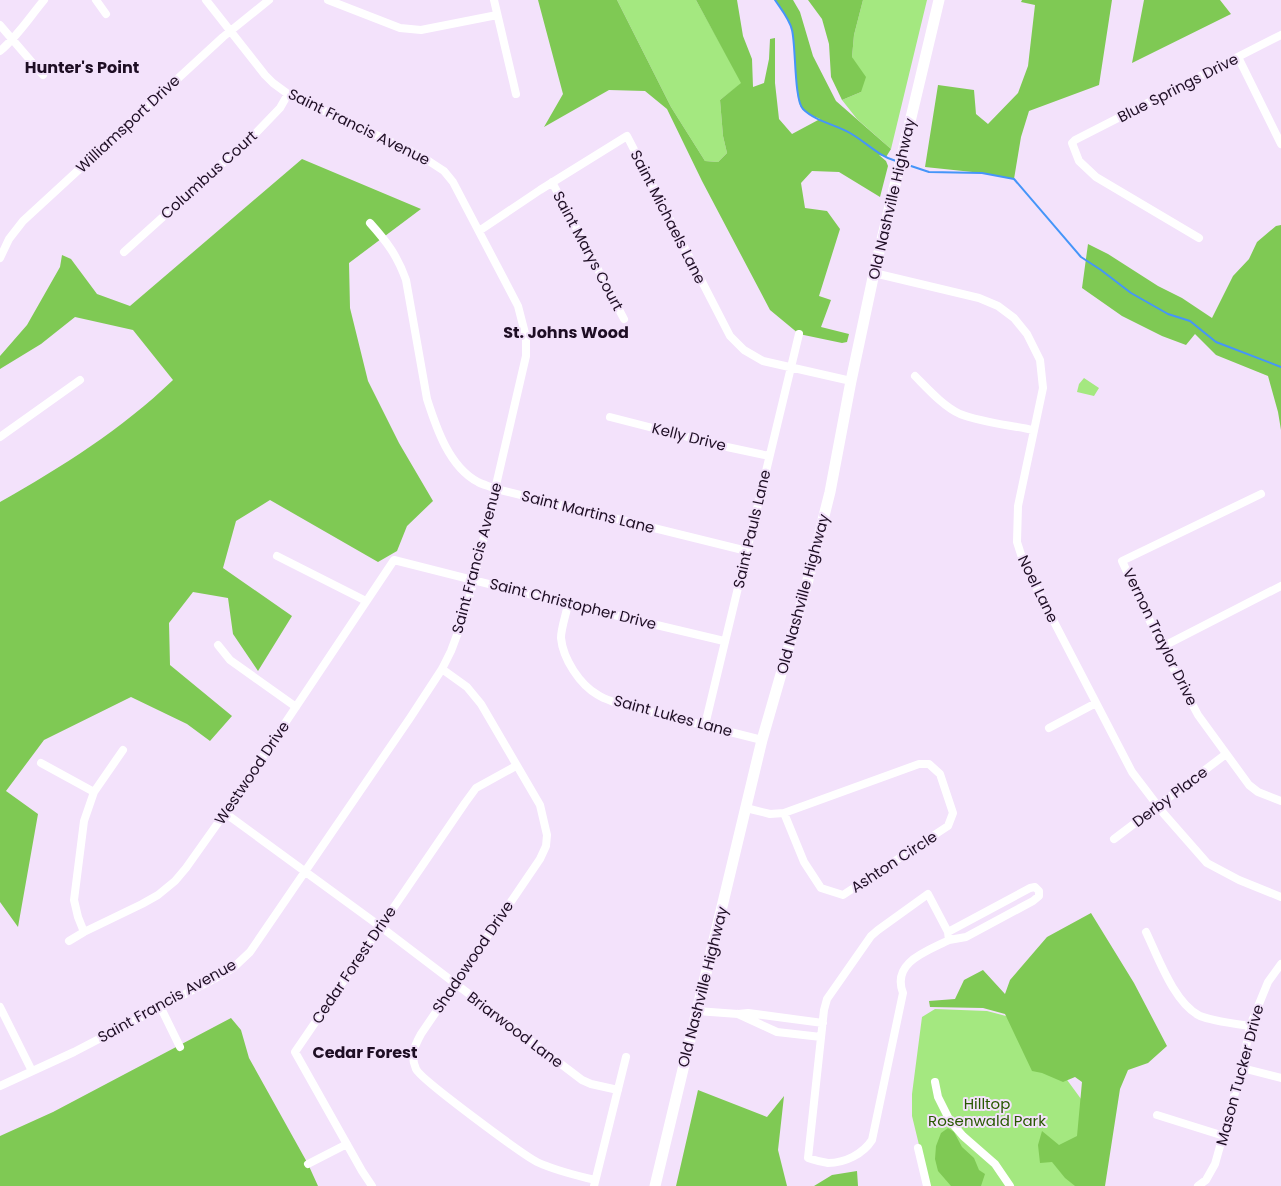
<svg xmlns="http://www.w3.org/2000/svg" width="1281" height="1186" font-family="Poppins,sans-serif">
	<rect width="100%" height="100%" fill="#f3e2fb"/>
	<path fill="#a4e880" d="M617 0H696L742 83 720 100 723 136 727 153 718 162 705 161 671 107Z
		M863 0H927L891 149 857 119 842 100 861 92 852 57 854 35Z
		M1084 378 1099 388 1094 396 1077 392 1079 384Z
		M935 1009 987 1011 1006 1016 1062 1073 1092 1114 1081 1186H929L912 1116V1094L922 1017Z"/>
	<path fill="#7fc954" d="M538 0H617L671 107 705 161 718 162 727 153 723 136 720 100 741 83 696 0H737L743 36 752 59 753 87 764 83 769 59 770 39 775 38V83L779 119 792 134 820 119C813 116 805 113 801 107 795 98 796 46 792 30 790 20 781 9 775 0H793L800 12 813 56 836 101 891 149 886 157 879 155 886 161 888 166 880 197 839 172 812 171 801 183 805 208 827 211 840 229 819 296 831 300 821 327 849 334 847 342 842 343 799 334 770 310 702 181 667 109 645 91 609 90 544 127 563 94Z
		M808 0H863L854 35 852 57 866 77 861 92 842 100 831 77 829 44 822 19Z
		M1022 0H1112L1099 85 1029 111 1021 137 1014 179 982 173 925 167 938 85 974 90 976 114 988 124 1018 93 1028 66 1035 5 1021 2Z
		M1144 0H1220L1231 14 1132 63Z
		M302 159 421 209 349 263 350 308 368 381 399 443 433 501 407 526 397 551 378 562 270 500 236 521 223 568 292 616 258 671 233 634 228 598 193 592 169 623 170 665 232 716 210 741 187 724 131 697 44 740 6 791 38 814 18 927 0 902V502C62 467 122 429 173 380L133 330 75 317 41 344 0 369V356L27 325 60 267 62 255 71 259 97 294 130 306Z
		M1281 225V430L1278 412 1268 376 1216 355 1195 334 1186 345 1162 336 1122 316 1082 288 1088 244 1108 254 1158 286 1182 298 1212 318 1233 276 1249 259 1257 242 1276 226Z
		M1091 913 1134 983 1167 1046 1148 1063 1128 1070 1120 1089 1105 1186H1075L1065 1178 1052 1162 1040 1163 1038 1145 1042 1131 1059 1145 1077 1136 1082 1082 1075 1077 1063 1082 1042 1073 1032 1071 1005 1014 983 1008 930 1007 929 1001 955 999 964 980 983 970 1005 994 1010 980 1047 937Z
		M231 1018 241 1030 249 1058 308 1164 318 1186H0V1136L53 1112Z
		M698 1090 767 1117 784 1096 778 1150 787 1186H676Z
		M948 1128 954 1132 962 1147 974 1158 979 1170 985 1174 981 1186H951L938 1171 935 1159 936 1146 941 1133Z
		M857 1171 858 1186H814L832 1175Z"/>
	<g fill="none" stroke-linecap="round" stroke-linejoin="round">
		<path stroke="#4595f9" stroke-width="2" d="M775 0C781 9 790 20 792 30 796 46 794 100 803 109 815 121 836 125 850 133 866 142 878 156 896 161
			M905 164 929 172 982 173 1014 179 1081 257 1101 270 1131 293 1168 314 1190 321 1216 342 1281 367"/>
		<path stroke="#fff" stroke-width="8" d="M96 0 106 14
			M328 0 400 28 421 30 497 15
			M494 0 516 94
			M0 25 43 75
			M0 51C17 37 29 18 44 0
			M1238 57 1281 144
			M552 182 624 319
			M370 223C387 242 397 255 406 280L427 399C436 427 449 467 478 482 483 485 490 486 496 489L747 551
			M479 231 540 190 627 136 730 336 744 350 763 361 851 381
			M1199 238 1096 177 1079 161 1072 143 1075 140 1281 35
			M124 252 255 134 280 108 288 94
			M0 258 9 239 23 221 223 37 269 0
			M874 273 979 298 998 306 1014 318 1027 334 1040 360 1043 388 1018 506 1017 542 1024 564 1132 772 1164 814 1207 863 1239 880 1281 897
			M915 376C928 389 943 406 960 414 983 423 1010 425 1033 430
			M610 417 727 447 769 456
			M0 437 80 380
			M1261 494 1122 561 1162 647 1198 715 1249 785 1258 792 1281 801
			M277 556 366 601
			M568 604C566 615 561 628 561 638 563 659 580 685 598 695 604 699 612 701 619 704L762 740
			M218 645 230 660 296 707
			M1162 647 1281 586
			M442 669 467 687 481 704 540 805 547 835 546 846 540 859 421 1034C414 1047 410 1055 416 1069 420 1079 522 1154 537 1162 556 1171 575 1175 595 1180
			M705 725 799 334
			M1049 728 1096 703
			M41 763 94 792
			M746 808 770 814 784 813 919 764H929L940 774 953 813 948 826 843 895 821 888 804 862 784 813
			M225 813 381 927 582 1080 591 1084 618 1090
			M1114 839 1226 754
			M84 932 78 917 74 900 84 821 94 792 123 750
			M948 932 949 940C928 951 891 962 903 993L872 1140C863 1154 845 1163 828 1163 821 1162 814 1160 808 1158L824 1010 827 999 871 936 878 930 928 894 948 932 1030 888 1035 887 1039 891V896L1033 901 966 937 949 940
			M1146 932C1158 957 1174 1003 1200 1016 1212 1021 1237 1024 1250 1026
			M69 941 84 932 142 904 158 895 175 881 186 868 225 813 394 560 568 604 724 641
			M160 1006 180 1047
			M0 1007 32 1071
			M697 1011 738 1014 748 1013 823 1023
			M738 1014 777 1032 821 1037
			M1242 1068 1281 1078
			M935 1082 938 1097 950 1121 963 1136 995 1164 1010 1186
			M0 1086 74 1052 214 979 233 968 250 952 410 718 442 669 451 651 463 619 474 580 526 356V337L518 306 453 182 444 171 421 156 288 94 273 83 265 75 206 0
			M1157 1115 1224 1136
			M918 1148 927 1186
			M308 1164 347 1144
			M372 1186 362 1171 295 1052 465 803 476 788 516 766
			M594 1186 626 1057
			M1198 1186 1206 1180 1215 1164 1242 1068 1250 1026 1268 982 1281 964"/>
		<path stroke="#fff" stroke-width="11" d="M655 1186 762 740 807 584 830 492 851 381 874 273 939 0"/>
	</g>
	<g text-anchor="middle" stroke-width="4" stroke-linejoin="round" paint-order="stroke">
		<g font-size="15" fill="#1e0e24" stroke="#f3e2fb">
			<text transform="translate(1178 88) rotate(-27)" y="5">Blue Springs Drive</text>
			<text transform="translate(128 124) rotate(-43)" y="5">Williamsport Drive</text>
			<text transform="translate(359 127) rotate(26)" y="5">Saint Francis Avenue</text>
			<text transform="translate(209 175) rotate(-42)" y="5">Columbus Court</text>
			<text transform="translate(892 199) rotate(-77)" y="5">Old Nashville Highway</text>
			<text transform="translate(668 217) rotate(63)" y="5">Saint Michaels Lane</text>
			<text transform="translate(588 251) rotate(62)" y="5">Saint Marys Court</text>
			<text transform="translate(689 437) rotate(14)" y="5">Kelly Drive</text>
			<text transform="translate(588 512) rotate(14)" y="5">Saint Martins Lane</text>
			<text transform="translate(752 529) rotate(-77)" y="5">Saint Pauls Lane</text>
			<text transform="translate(477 558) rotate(-75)" y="5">Saint Francis Avenue</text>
			<text transform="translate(1038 589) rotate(64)" y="5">Noel Lane</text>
			<text transform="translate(803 594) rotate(-75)" y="5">Old Nashville Highway</text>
			<text transform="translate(573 604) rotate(14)" y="5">Saint Christopher Drive</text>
			<text transform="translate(1160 637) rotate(64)" y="5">Vernon Traylor Drive</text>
			<text transform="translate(673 716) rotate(15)" y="5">Saint Lukes Lane</text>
			<text transform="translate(252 773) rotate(-56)" y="5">Westwood Drive</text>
			<text transform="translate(1170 797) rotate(-37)" y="5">Derby Place</text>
			<text transform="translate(894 862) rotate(-33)" y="5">Ashton Circle</text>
			<text transform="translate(473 957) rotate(-56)" y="5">Shadowood Drive</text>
			<text transform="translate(354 965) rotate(-56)" y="5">Cedar Forest Drive</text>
			<text transform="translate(703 987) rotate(-76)" y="5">Old Nashville Highway</text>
			<text transform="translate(167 1001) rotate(-29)" y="5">Saint Francis Avenue</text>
			<text transform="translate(515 1030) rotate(37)" y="5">Briarwood Lane</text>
			<text transform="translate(1240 1075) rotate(-75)" y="5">Mason Tucker Drive</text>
		</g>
		<g font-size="15" fill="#295802" stroke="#f3e2fb">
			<text x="987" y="1109">Hilltop<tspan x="987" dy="17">Rosenwald Park</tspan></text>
		</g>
		<g font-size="16" font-weight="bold" fill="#1e0e24" stroke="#f3e2fb">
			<text x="82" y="73">Hunter's Point</text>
			<text x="566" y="338">St. Johns Wood</text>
			<text x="365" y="1058">Cedar Forest</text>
		</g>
	</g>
</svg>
